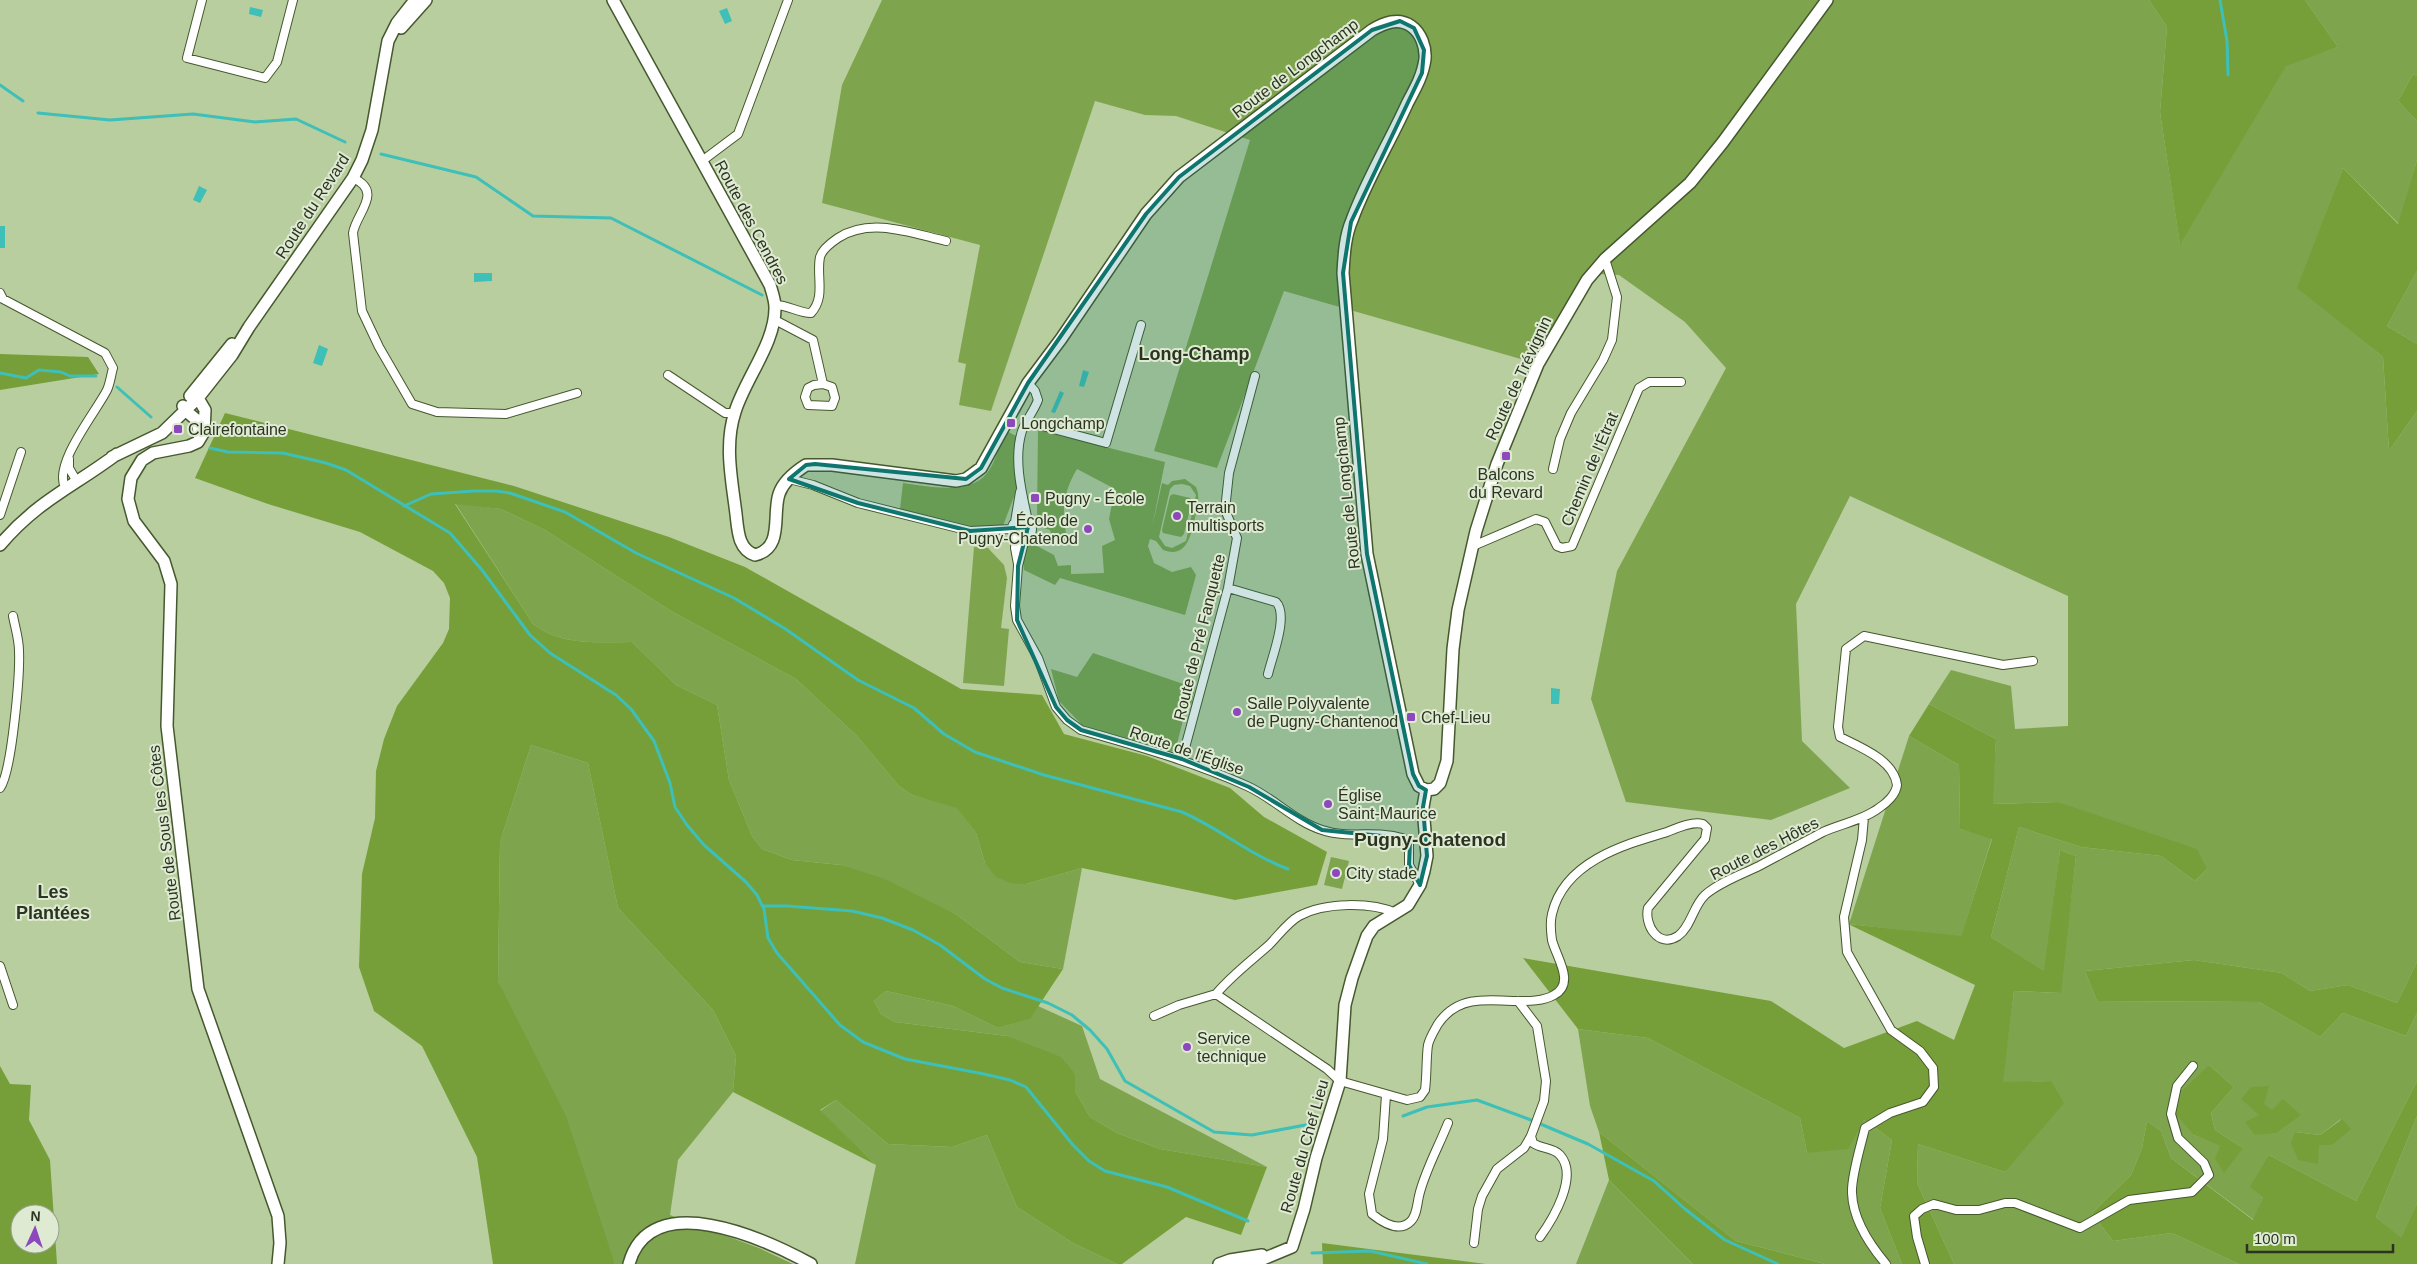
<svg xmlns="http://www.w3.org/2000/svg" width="2417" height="1264" font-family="Helvetica,sans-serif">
	<rect width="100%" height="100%" fill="#b8ce9f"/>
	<path fill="#7fa44e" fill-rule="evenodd" d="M882 0H2149L2167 27 2160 112 2180 244 2286 65 2338 47 2305 0H2417V76L2413 74 2398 101 2417 121V160L2399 224 2343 168 2298 288 2383 357 2389 451 2417 411V962L2397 1003 2348 985 2310 991 2282 973 2194 960 2085 971 2097 1001 2259 1002 2320 1037 2343 1013 2406 1036 2417 1013V1081L2356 1201 2269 1155 2263 1197 2254 1220 2171 1158 2161 1131 2147 1121 2142 1148 2131 1175 2092 1213 2113 1241 2172 1233 2239 1264H1954L1917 1183 1918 1144 2005 1172 2051 1081 2002 1083 2014 991 2060 993 2076 856 2060 850 2045 972 1991 937 2019 827 2081 847 2161 856 2195 881 2207 869 2058 802 1992 804 1996 739 1929 704 1951 670 2011 686 2015 729 2068 726V596L1850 496 1796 604 1802 741 1850 788 1771 820 1626 802 1591 699 1617 571 1726 368 1685 322 1619 275 1598 274 1570 318 1545 366 1284 291 1217 468 1154 451 1250 140 1176 116 1145 115 1095 101 991 411 959 405 966 364 958 362 980 245 822 203 842 85ZM2209 1065 2234 1087 2211 1113 2215 1130 2243 1148 2221 1146 2194 1135ZM2341 1119 2332 1145H2319L2295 1132 2320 1135Z
		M2417 271V344L2387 326Z
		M1005 430 1016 436V491L1003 526 972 529 900 509 903 483C928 486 969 496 987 473 996 462 1000 443 1005 430Z
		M1038 430 1165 462 1152 528 1162 483 1168 485 1172 481 1185 479 1196 487C1201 499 1197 509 1194 522 1190 539 1185 558 1163 550L1156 541 1150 539 1148 546 1154 563 1172 572 1191 567 1196 575 1185 615 1060 578 1055 585 1024 570 1022 551 1029 545 1037 546 1054 555 1058 566 1071 565V574L1104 573 1102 546 1115 540 1109 519 1115 489 1077 469C1061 496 1062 514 1068 544H1057L1053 540 1050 530 1044 528 1037 519ZM1182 484 1190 486 1196 495 1186 541 1172 548 1165 546 1159 537 1170 489 1174 485Z
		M1173 494 1190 498 1192 501 1184 534 1181 537 1163 533 1162 530 1170 496Z
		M455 503 501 509 545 530 671 611 796 679 856 735 899 786 912 795 957 807 976 833 985 863 1026 884 1082 868 1063 969 1020 962 957 915 841 865 792 860 762 849 752 836 729 780 717 705 676 685 632 642C597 642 562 646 533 624Z
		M974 547 988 548 1004 565 1007 578 1001 628 1009 629 1004 686 963 683Z
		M1093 653 1195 688 1191 705 1187 704 1177 744 1183 746 1181 751 1175 752 1083 726 1059 701 1051 669 1077 677Z
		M1909 736 1959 765 1960 829 1992 838 1961 937 1849 924Z
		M531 745 588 763 618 908 713 1010 736 1056 733 1092 678 1160 670 1215 759 1248 793 1264H615L498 981 500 842Z
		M1331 857 1349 861 1342 889 1324 885Z
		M886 991 953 1006 998 1028 1029 1019 1038 1006 1082 1026 1100 1079 1267 1167 1160 1149 1117 1133 1090 1117 1075 1091V1074L1007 1036 895 1022 881 1014 874 1001Z
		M1578 1029 1648 1038 1800 1118 1807 1153 1864 1120 1892 1140 1880 1208 1902 1264H1825L1736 1241 1599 1132 1590 1106Z
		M836 1100 888 1144 952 1147 987 1135 1017 1207 1073 1243 1117 1264H855L876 1165 820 1111Z
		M2417 1116V1203L2401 1239 2376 1217Z
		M1609 1180 1693 1264H1576Z"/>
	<path fill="#769f39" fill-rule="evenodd" d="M2149 0H2305L2338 47 2286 66 2180 245 2160 112 2167 27Z
		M2413 74 2417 76V121L2398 101Z
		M2417 160V271L2387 326 2417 344V411L2389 451 2383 357 2297 288 2343 168 2398 224Z
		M0 354 88 357 99 374 0 390Z
		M225 413 514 486 669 537 745 567 961 689 1042 695 1064 734 1147 756 1230 788 1264 817 1327 852 1317 885 1235 900 1082 868 1026 884 1010 883 996 877 985 863 976 833 957 808 912 795 899 786 856 735 796 679 671 611 545 530 501 509 455 504 533 624C562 646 597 642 632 642L676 685 717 705 729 780 752 836 762 849 792 860 841 865 885 879 957 915 1020 962 1063 969 1030 1019 998 1028 953 1006 886 991 874 1001 881 1014 895 1022 1007 1036 1061 1057 1075 1074V1091L1090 1117 1117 1133 1160 1149 1267 1167 1241 1235 1186 1217 1122 1264H1117L1073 1243 1017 1207 987 1135 952 1147 888 1144 836 1100 820 1110 876 1165 733 1092 736 1056 713 1010 618 908 588 763 531 745 500 842 498 981 566 1116 615 1264H493L477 1157 422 1046 374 1011 359 967 362 874 375 818 376 771 384 739 397 706 443 643 449 629 450 598 444 583 433 571 360 532 268 504 195 478Z
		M1929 704 1996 739 1993 804 2058 802 2197 849 2207 869 2195 881 2161 856 2081 847 2019 827 1991 937 2044 971 2060 850 2076 856 2061 993 2014 991 2003 1082 2051 1081 2064 1103 2005 1172 1918 1144 1917 1183 1954 1264H1902L1880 1208 1892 1140 1864 1120 1848 1149 1807 1153 1800 1118 1648 1038 1578 1029 1523 958 1771 1001 1844 1048 1917 1021 1954 1040 1975 985 1848 924 1961 936 1992 839 1960 829 1959 765 1909 736Z
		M2194 960 2282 973 2310 991 2348 985 2397 1003 2417 962V1013L2406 1036 2343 1013 2320 1037 2259 1002 2097 1001 2085 971Z
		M2209 1065 2234 1087 2211 1113 2215 1130 2243 1148 2224 1173 2215 1159 2220 1146 2194 1135 2176 1114 2182 1091Z
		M0 1066 10 1084 31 1085 29 1120 50 1160 57 1264H0ZM20 1214H50V1244H20Z
		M2417 1081V1116L2376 1217 2401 1238 2417 1203V1264H2239L2172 1233 2113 1241 2092 1213 2131 1175 2142 1148 2147 1121 2161 1131 2171 1158 2253 1220 2263 1197 2250 1187 2269 1155 2356 1201Z
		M2269 1086 2264 1104 2272 1110 2283 1099 2301 1115 2276 1133 2255 1135 2245 1122 2259 1115 2241 1099 2251 1087Z
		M2342 1119 2351 1129 2332 1145H2319L2318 1164 2298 1160 2291 1143 2295 1132 2320 1135Z
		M1599 1132 1736 1241 1825 1264H1693L1609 1180Z
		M1322 1243 1486 1264H1323Z"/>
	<path fill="#3ebfb7" d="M250 7 263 10 261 17 249 14Z
		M727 8 732 21 725 24 719 11Z
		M199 186 207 190 200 203 193 200Z
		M0 226H5V248H0Z
		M474 273H492V281L474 282Z
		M319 345 328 349 322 366 313 363Z
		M1083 370 1089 372 1084 387 1079 386Z
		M1060 391 1064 393 1055 413 1051 412Z
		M1551 688 1560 689 1559 704H1551Z"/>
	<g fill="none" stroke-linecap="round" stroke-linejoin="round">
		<path stroke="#3ebfb7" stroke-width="3" d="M2220 0 2227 41 2228 75
			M0 85 23 101
			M38 113 110 120 193 114 255 122 296 119 345 142
			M381 154 476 177 533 216 611 218 762 295
			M0 373 26 378 39 370 61 372 70 376H96
			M117 387 151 417
			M210 448 228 452 283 453 326 463 346 470 450 533 482 570 530 635 550 653 616 695 631 709 654 741 670 783 675 807 687 825 704 845 746 882 757 895 764 909 768 938 777 953 840 1025 863 1042 905 1059 984 1074 1010 1080 1026 1087 1073 1145 1089 1161 1105 1171 1167 1187 1248 1221
			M404 506 431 494 474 491H496L510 493 565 512 636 553 734 598 784 628 858 680 914 708 944 734 975 752 1044 775 1182 812C1219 828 1250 855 1288 869
			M762 906H787L852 911 882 918 913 930 940 945 985 979 1002 988 1048 1003 1072 1015 1090 1030 1107 1049 1125 1081 1214 1132 1252 1135 1316 1123
			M1403 1116 1427 1107 1477 1100 1531 1120 1588 1144 1654 1181 1685 1209 1725 1240 1778 1264
			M1312 1253 1370 1251 1427 1264"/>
		<defs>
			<path id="street" d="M202 0 187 58 265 78 277 62 293 0
				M702 161 738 134 788 0
				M353 178C384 192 356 213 353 233L362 311 379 347 412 404 437 412 506 414 577 393
				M0 293 3 299 105 353 113 368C111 375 110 384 107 390 96 412 53 464 65 487
				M775 305C789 305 798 313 811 313 826 297 816 276 820 257 822 250 832 242 838 238 871 217 911 233 946 241
				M775 320 813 340 823 384 832 387 835 398 832 406 808 405 805 397 808 388 814 385 823 384
				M668 375 725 413H734
				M1027 422 1106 443 1141 325
				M69 459V468L76 480
				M1553 469 1560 439 1571 413 1603 360 1612 340 1617 297 1605 259
				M789 479 813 485 858 503 970 531 1012 529
				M0 515 21 452
				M1012 529a10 10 0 1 1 20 0a10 10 0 1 1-20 0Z
				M1028 521C1022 494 1013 459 1022 431 1026 420 1034 411 1038 400L1035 391 1028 383
				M1015 522 1020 492
				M1016 536 1015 548 1018 564
				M1025 538 1018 566 1015 606 1017 620 1038 658 1056 707 1067 720 1081 730C1137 746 1194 762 1247 786 1274 798 1294 821 1322 830 1348 839 1376 830 1402 838L1409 843V865L1420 885
				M1473 546 1536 519 1545 522 1557 546 1562 548 1572 546 1639 388 1649 382H1681
				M1228 588 1276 602C1289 615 1272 657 1268 674
				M1182 759 1228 588 1237 538 1225 510 1229 473 1255 376
				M0 788C12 772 20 674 19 651 19 639 15 627 13 616
				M1864 817 1862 840 1844 917 1847 952 1891 1030 1920 1051 1933 1068 1934 1087 1923 1102 1890 1113 1865 1128C1861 1145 1851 1177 1852 1193 1853 1220 1869 1244 1886 1264
				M1396 913C1371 902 1325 902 1299 916 1288 922 1278 936 1269 945 1251 961 1232 975 1216 994L1327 1069 1340 1081 1407 1100 1420 1097 1425 1090C1427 1075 1426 1059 1428 1045 1430 1037 1434 1031 1438 1024 1456 997 1484 999 1513 1001 1525 1001 1542 1002 1554 995 1576 983 1556 957 1552 940 1551 933 1550 922 1552 914 1564 862 1623 845 1667 832 1677 828 1692 821 1703 824L1707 828 1705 839 1648 908C1644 924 1658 949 1678 936 1691 927 1693 906 1705 895 1720 882 1741 875 1759 866 1780 855 1802 843 1823 832 1841 824 1863 820 1879 808 1887 803 1896 794 1897 785 1894 760 1860 747 1840 737L1838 727 1846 649 1864 636 2003 665 2033 661
				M0 966 13 1005
				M1154 1016 1179 1005 1216 994
				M1386 1095 1383 1139 1369 1194 1372 1214C1382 1222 1398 1233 1410 1222 1417 1216 1417 1204 1419 1196 1424 1173 1439 1146 1448 1123
				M1531 1136 1533 1143C1541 1149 1553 1147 1560 1155 1579 1176 1553 1219 1540 1237
				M1474 1243 1478 1209 1482 1196 1497 1169 1524 1148 1531 1136 1544 1101 1546 1081 1537 1026 1518 1001
				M1925 1264 1917 1237 1914 1216 1922 1209 1934 1204 1956 1210H1979L2005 1203H2015L2080 1228 2129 1200 2192 1192 2209 1175 2204 1163 2178 1138 2171 1114 2177 1086 2193 1066"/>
			<path id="secondary" d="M613 0 770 285C772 292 775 300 775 307 776 342 745 379 735 412 724 445 732 481 736 514 738 531 738 549 755 555 784 548 772 515 779 494 783 482 795 472 806 465H832L956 481 966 479 981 468 1028 383 1061 339 1146 214 1179 177 1372 30C1384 23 1398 17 1411 26 1421 33 1426 47 1425 59 1423 75 1415 89 1408 102 1390 142 1367 179 1352 220 1345 236 1344 255 1343 273L1367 554 1413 774 1419 786 1426 790
				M401 28 426 0
				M191 395 198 398 205 410 204 432 198 442 189 446 153 453 142 460 131 478 128 499 134 521 164 561 171 584 167 726 198 989 278 1216 280 1243 278 1264
				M190 396 232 344
				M183 406 186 411 198 421 199 435
				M112 457 162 433 198 398 232 355 249 327 353 178 362 160 372 130 388 41 397 23 415 0
				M0 545C37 501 73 487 117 454
				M1426 790 1434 789 1440 783 1447 761 1453 649 1458 610 1476 531 1497 464 1538 364 1587 280 1605 259 1690 183 1723 142 1827 0
				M629 1264C650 1186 765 1239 811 1264
				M1219 1264 1230 1260 1262 1255
				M1251 1264 1292 1247 1304 1209 1316 1158 1340 1081 1345 1005 1352 978 1367 936 1374 926 1408 905 1420 885 1424 871 1427 856 1423 807 1426 790"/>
		</defs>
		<use href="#street" stroke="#45582e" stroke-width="10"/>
		<use href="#secondary" stroke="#45582e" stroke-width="14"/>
		<use href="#street" stroke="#fff" stroke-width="8"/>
		<use href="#secondary" stroke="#fff" stroke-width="11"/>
	</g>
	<path fill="#0f766e" fill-opacity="0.2" stroke="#0f766e" stroke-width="4" stroke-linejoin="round" d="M1400 21 1414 28 1424 50 1422 73 1351 222 1343 273 1367 554 1413 774 1419 786 1426 790 1423 807 1427 856 1420 885 1409 865 1410 842 1402 838 1322 830 1249 787 1182 759 1081 730 1067 720 1056 707 1017 620 1018 566 1028 527 970 531 858 503 789 479 806 465 815 464 966 479 981 468 1028 383 1146 214 1179 177 1372 30Z"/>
	<g fill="#8c48bc" stroke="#dfead3" stroke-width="2">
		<rect x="1006" y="418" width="10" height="10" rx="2.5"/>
		<rect x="173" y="424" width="10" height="10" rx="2.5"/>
		<rect x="1501" y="451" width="10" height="10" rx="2.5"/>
		<rect x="1030" y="493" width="10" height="10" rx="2.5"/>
		<circle cx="1177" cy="516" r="5"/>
		<circle cx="1088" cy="529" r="5"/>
		<circle cx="1237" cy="712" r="5"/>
		<rect x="1406" y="712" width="10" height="10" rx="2.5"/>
		<circle cx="1328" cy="804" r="5"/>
		<circle cx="1336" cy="873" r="5"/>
		<circle cx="1187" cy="1047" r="5"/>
	</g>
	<g text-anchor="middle" stroke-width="4" stroke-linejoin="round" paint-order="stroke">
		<g font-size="16" fill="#2b3421" stroke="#dfead3">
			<text transform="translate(1295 68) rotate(-37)" y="6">Route de Longchamp</text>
			<text transform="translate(312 206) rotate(-57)" y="6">Route du Revard</text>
			<text transform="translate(752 222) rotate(62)" y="6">Route des Cendres</text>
			<text transform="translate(1518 378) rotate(-65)" y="6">Route de Trévignin</text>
			<text transform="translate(1589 469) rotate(-67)" y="6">Chemin de l'Étrat</text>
			<text transform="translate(1346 493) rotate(-96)" y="6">Route de Longchamp</text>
			<text transform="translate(1199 637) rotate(-76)" y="6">Route de Pré Fanquette</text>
			<text transform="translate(1187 750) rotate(19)" y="6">Route de l'Église</text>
			<text transform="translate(164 833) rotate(-97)" y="6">Route de Sous les Côtes</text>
			<text transform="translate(1764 848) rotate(-27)" y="6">Route des Hôtes</text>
			<text transform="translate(1304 1146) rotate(-74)" y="6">Route du Chef Lieu</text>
		</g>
		<g font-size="16" fill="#2b3421" stroke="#dfead3" text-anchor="start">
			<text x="1021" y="429">Longchamp</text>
			<text x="188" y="435">Clairefontaine</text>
			<text x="1506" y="480" text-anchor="middle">Balcons<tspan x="1506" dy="18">du Revard</tspan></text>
			<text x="1045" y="504">Pugny - École</text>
			<text x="1187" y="513">Terrain<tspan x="1187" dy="18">multisports</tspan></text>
			<text x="1078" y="526" text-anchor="end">École de<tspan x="1078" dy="18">Pugny-Chatenod</tspan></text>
			<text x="1247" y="709">Salle Polyvalente<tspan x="1247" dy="18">de Pugny-Chantenod</tspan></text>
			<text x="1421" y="723">Chef-Lieu</text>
			<text x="1338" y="801">Église<tspan x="1338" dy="18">Saint-Maurice</tspan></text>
			<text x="1346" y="879">City stade</text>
			<text x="1197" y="1044">Service<tspan x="1197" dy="18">technique</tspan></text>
		</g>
		<g font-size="18" font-weight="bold" fill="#2b3421" stroke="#dfead3">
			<text x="1194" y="360">Long-Champ</text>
			<text x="53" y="898">Les<tspan x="53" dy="21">Plantées</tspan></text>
		</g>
		<g font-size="19" font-weight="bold" fill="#2b3421" stroke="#dfead3">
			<text x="1430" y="846">Pugny-Chatenod</text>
		</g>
	</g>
	<g transform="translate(35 1229) rotate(3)"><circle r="24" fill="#dfead3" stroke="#97a18c"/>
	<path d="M0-4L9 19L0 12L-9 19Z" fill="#8c48bc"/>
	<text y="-8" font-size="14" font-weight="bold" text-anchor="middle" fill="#2b3421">N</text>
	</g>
	<path d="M2247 1244v8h146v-8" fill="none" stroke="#2b3421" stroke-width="2.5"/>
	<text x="2254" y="1244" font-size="15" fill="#2b3421" stroke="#dfead3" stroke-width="4" paint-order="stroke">100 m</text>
</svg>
